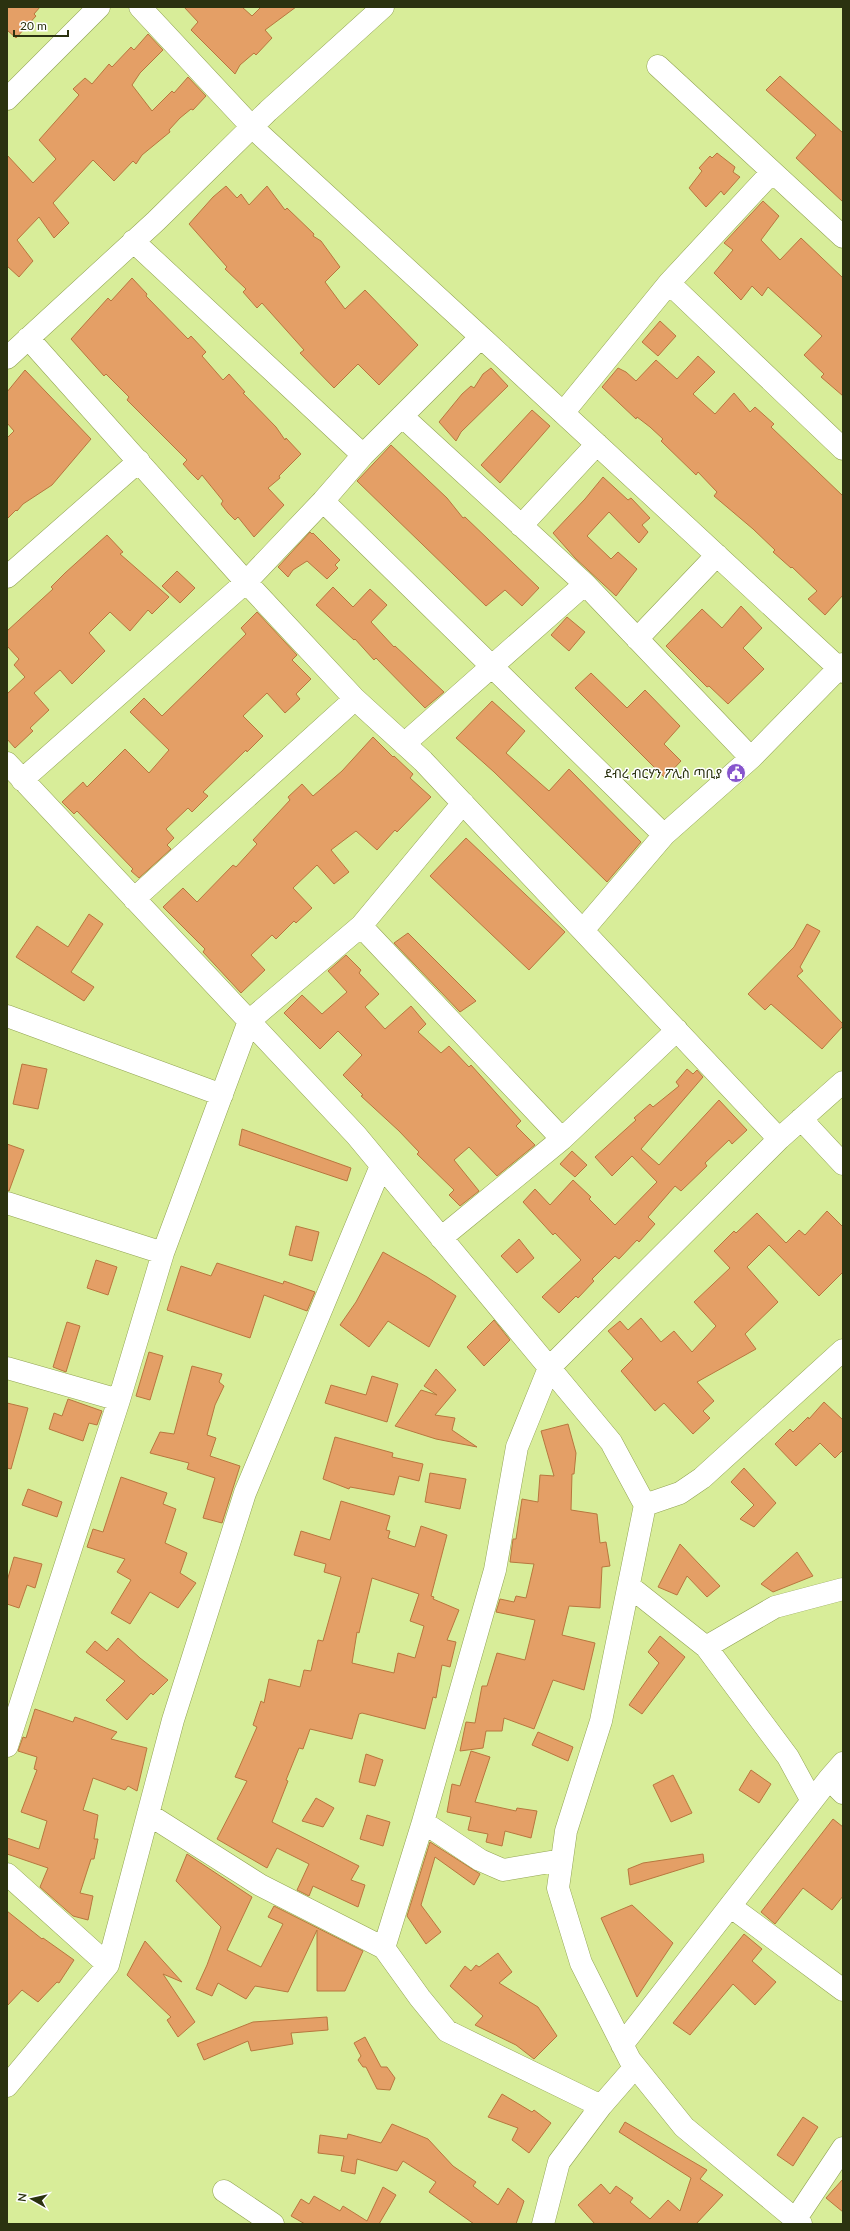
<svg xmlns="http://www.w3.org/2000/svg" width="850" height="2231" font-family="Lato,'Noto Sans Ethiopic',sans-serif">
	<rect width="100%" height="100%" fill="#d8ed99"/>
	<path fill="#e49f66" stroke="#b8773e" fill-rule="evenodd" d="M7 7H40L34 14 36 16 16 38 7 30Z
		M184 7H242L252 16 261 7H296L265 30 272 38 256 55 254 53 240 65 235 74 191 30 198 22Z
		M148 34 163 50 140 73 132 85 152 111 172 91 174 93 188 77 206 96 193 110 191 109 180 118 169 130 170 132 142 155 136 164 133 161 114 181 93 160 53 203 69 223 54 238 39 217 17 240 33 261 19 277 7 266V155L33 183 56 159 39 140 79 95 73 89 85 78 92 84 109 64 112 67 131 47 134 50Z
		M780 76 843 133V202L796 158 816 135 766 90Z
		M717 153 735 167 733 172 740 177 724 195 721 191 706 207 689 188 702 171 699 168 710 156 712 158Z
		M226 186 237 198 241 194 249 205 267 186 285 210 287 208 314 234 313 236 321 241 340 267 325 282 345 309 365 290 418 345 379 385 358 364 334 388 300 353 304 350 262 303 257 308 243 292 246 289 225 269 227 267 189 224 213 197Z
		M763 201 779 216 761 240 780 260 801 238 843 278V396L821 377 824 374 804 355 822 336 768 287 762 296 752 286 741 300 714 273 733 250 724 243Z
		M132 278 147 294 146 296 188 339 191 336 206 352 202 356 223 380 229 374 245 392 243 393 276 427 285 440 286 438 301 454 279 476 280 478 268 488 284 505 254 537 238 517 235 520 228 513 221 504 223 501 202 475 198 480 191 473 183 464 187 460 127 400 129 397 106 374 104 376 71 339 108 298 111 301Z
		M660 321 676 336 658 356 642 342Z
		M698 356 715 372 693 394 715 414 734 393 750 412 755 407 774 424 771 427 843 496V595L825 615 808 599 817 591 792 567 791 568 773 552 775 550 753 529 714 496 717 492 698 472 696 475 661 441 663 439 650 427 637 417 636 419 602 387 618 368 626 372 636 381 656 360 677 379Z
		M491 368 508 386 461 432 456 441 439 422 462 394 471 386 474 388 483 374Z
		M25 370 91 439 52 485 23 504 17 511 16 510 7 519V438L14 431 7 423V392Z
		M532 410 550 426 500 483 481 465Z
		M391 445 447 498 463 518 465 517 539 588 522 606 505 590 486 606 357 481Z
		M603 477 628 500 631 498 650 518 642 525 648 532 639 543 609 512 587 536 611 559 618 552 637 569 616 596 575 558 553 533 585 499Z
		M310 532 312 534 313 533 340 560 335 565 338 568 327 579 307 561 293 570 288 577 278 567Z
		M107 535 123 552 120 554 169 597 152 614 148 610 130 631 110 612 89 633 105 651 72 684 60 670 34 693 49 710 30 728 33 731 15 748 7 739V694L25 677 14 665 19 659 7 646V631L53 589 51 587 65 573Z
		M177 571 195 588 180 603 162 586Z
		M333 587 353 607 370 589 387 605 371 622 394 647 395 646 444 692 425 708 376 658 374 660 355 639 354 640 316 605Z
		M741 606 762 628 743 648 764 669 728 704 709 686 707 687 666 646 702 609 722 628Z
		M257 612 297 655 292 660 311 679 296 694 300 699 285 713 267 693 243 716 263 736 247 752 246 750 203 792 208 796 192 812 188 808 166 829 174 838 167 845 171 849 139 878 131 871 133 869 77 811 74 814 62 802 83 782 87 787 125 749 149 773 169 750 130 712 144 698 162 716 246 634 241 628Z
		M567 617 585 632 569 651 551 635Z
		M591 673 627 708 645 690 680 726 664 744 681 761 665 778 575 688Z
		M492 701 525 731 506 753 549 791 569 769 641 842 607 882 494 772 456 738Z
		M373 737 393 757 394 756 413 774 410 778 431 797 397 832 395 830 377 850 356 831 331 850 349 872 334 884 317 865 293 888 312 908 296 923 294 921 276 939 272 935 251 955 265 970 241 993 203 952 205 949 163 907 183 888 197 902 233 865 236 867 257 844 253 840 290 800 288 797 302 784 313 796 342 771Z
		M466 838 565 932 529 970 430 876Z
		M89 914 103 924 71 972 94 987 84 1001 16 957 37 926 68 947Z
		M807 924 820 931 800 967 803 971 797 976 843 1024V1026L822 1049 771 1004 765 1010 748 994 794 947Z
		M408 933 476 1001 460 1012 394 943Z
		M346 955 361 970 359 973 379 994 365 1007 385 1029 411 1006 426 1024 418 1032 441 1053 449 1046 469 1067 471 1065 521 1121 516 1126 535 1145 497 1176 469 1147 454 1160 479 1191 460 1206 449 1195 454 1190 417 1154 419 1152 399 1131 361 1096 363 1095 343 1075 362 1055 338 1031 320 1049 284 1013 302 995 322 1014 347 992 328 971Z
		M22 1064 47 1069 38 1109 13 1104Z
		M687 1069 693 1074 697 1070 703 1077 641 1149 659 1165 719 1100 747 1130 732 1144 729 1140 705 1163 707 1166 681 1191 675 1186 648 1217 655 1224 639 1242 637 1240 619 1259 615 1256 592 1279 594 1281 578 1298 576 1296 559 1313 542 1297 581 1260 555 1233 553 1235 523 1202 535 1189 550 1205 573 1180 591 1197 589 1199 615 1225 657 1182 632 1156 612 1176 595 1157 636 1120 634 1118 650 1104 653 1107 679 1086 676 1082Z
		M242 1129 351 1168 347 1181 239 1145Z
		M7 1144 24 1150 9 1191 7 1190Z
		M572 1151 587 1165 575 1177 560 1164Z
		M827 1211 843 1227V1272L819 1296 769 1245 747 1267 778 1302 745 1334 756 1349 697 1382 714 1401 703 1411 710 1418 693 1434 664 1403 655 1411 621 1371 633 1359 608 1331 620 1321 628 1330 641 1318 661 1342 674 1331 692 1352 716 1326 694 1302 730 1268 714 1251 734 1231 736 1233 757 1213 786 1243 799 1230 805 1235Z
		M296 1226 319 1232 312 1261 289 1255Z
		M519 1239 534 1258 517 1273 501 1256Z
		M383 1252 427 1277 456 1296 429 1347 388 1321 369 1347 340 1325 356 1302Z
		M96 1260 117 1267 108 1295 87 1288Z
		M217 1263 283 1284 284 1281 315 1292 307 1311 264 1295 250 1338 167 1310 181 1266 211 1276Z
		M494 1320 510 1340 484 1366 467 1347Z
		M67 1322 80 1326 66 1372 53 1367Z
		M149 1352 163 1356 150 1400 136 1396Z
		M192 1366 222 1374 219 1382 224 1386 215 1405 207 1435 216 1438 210 1456 240 1466 222 1523 203 1518 215 1478 187 1469 189 1463 150 1453 160 1432 174 1434Z
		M436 1369 456 1390 435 1415 455 1418 452 1430 477 1447 436 1439 395 1426 421 1390 437 1395 424 1386Z
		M372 1376 398 1384 387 1422 325 1403 331 1385 366 1395Z
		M68 1399 102 1411 97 1425 89 1423 83 1441 49 1429 54 1413 62 1416Z
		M824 1402 843 1420V1450L835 1458 820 1443 796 1466 775 1444 790 1429 793 1432 808 1417 809 1419Z
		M7 1403 28 1408 11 1469 7 1468Z
		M568 1424 576 1453 574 1474H572L571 1510 597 1514 600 1543 606 1542 610 1566 602 1567 600 1608 569 1606 562 1635 595 1643 584 1690 553 1680 534 1729 504 1718 502 1731H486L483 1748 460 1751 466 1722 475 1723 482 1686H487L497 1653 525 1660 535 1620 496 1612 500 1599 514 1602 516 1596 526 1598 534 1564 510 1562 513 1539H516L522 1499 538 1502 540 1475 554 1476 541 1431Z
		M335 1437 393 1453 392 1457 423 1464 419 1481 399 1476 394 1495 350 1487 349 1489 323 1479Z
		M744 1468 776 1503 754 1527 740 1519 754 1505 731 1482Z
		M430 1473 466 1479 460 1509 425 1502Z
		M121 1477 167 1493 163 1504 176 1509 165 1543 187 1553 180 1573 196 1583 178 1608 150 1592 130 1624 111 1613 131 1580 117 1572 125 1559 87 1547 93 1529 103 1532Z
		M28 1489 62 1502 57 1517 22 1505Z
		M341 1501 390 1516 386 1530 390 1531 388 1538 415 1547 421 1526 447 1535 431 1596 434 1597 433 1599 459 1610 447 1640 456 1642 450 1667 442 1665 436 1698 433 1697 425 1729 362 1713 359 1714 352 1739 310 1729 303 1749 299 1748 286 1780 288 1781 272 1822 359 1866 351 1880 365 1885 358 1907 313 1886 309 1896 297 1890 309 1864 277 1848 267 1868 217 1839 247 1781 235 1777 257 1727 253 1725 261 1701 264 1703 269 1679 300 1687 304 1670 311 1671 318 1640 323 1641 341 1577 324 1572 326 1564 294 1555 301 1531 330 1540ZM372 1578 419 1594 410 1621 424 1626 415 1658 398 1653 394 1673 352 1663 357 1632 359 1633Z
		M680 1544 720 1586 707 1597 687 1576 677 1595 658 1587Z
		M797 1552 813 1576 773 1592 761 1584Z
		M14 1557 42 1564 35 1588 27 1585 19 1608 7 1604V1581Z
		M660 1636 685 1657 642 1714 629 1705 659 1663 648 1652Z
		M118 1638 140 1658 168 1680 153 1695 151 1693 127 1720 106 1700 125 1681 86 1652 95 1641 107 1651Z
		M35 1709 73 1722 75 1717 117 1732 111 1739 147 1748 137 1791 128 1786 125 1790 93 1778 83 1810 98 1815 94 1839H98L94 1859H91L80 1893 93 1896 88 1920 73 1916 40 1887 48 1868 7 1854V1838L39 1849 47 1821 21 1812 37 1770 34 1769 37 1757 18 1751 23 1737 26 1738Z
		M538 1732 573 1747 568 1761 532 1745Z
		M471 1751 490 1757 475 1802 516 1811 517 1808 537 1811 531 1838 505 1831 502 1846 486 1842 488 1834 468 1830 471 1817 447 1812 452 1784 460 1786Z
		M366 1754 383 1760 375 1786 359 1782Z
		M751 1770 771 1784 759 1803 739 1790Z
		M673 1775 692 1813 671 1822 653 1785Z
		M316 1798 334 1808 323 1827 302 1821Z
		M367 1815 390 1822 383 1846 360 1839Z
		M833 1819 843 1827V1896L832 1910 803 1888 775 1924 761 1912Z
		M430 1842 480 1874 474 1885 435 1857 421 1905 441 1932 426 1944 407 1916Z
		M187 1854 252 1897 227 1950 261 1967 283 1924 268 1917 274 1906 363 1951 345 1991H317V1930L288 1992 255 1986 246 1999 218 1983 212 1996 196 1989 207 1965 221 1927 176 1881Z
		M703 1854 704 1862 630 1885 628 1869 643 1863Z
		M632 1905 673 1943 637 1997 601 1918Z
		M7 1911 42 1939 43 1938 74 1960 59 1983 57 1982 38 2002 22 1990 7 2006Z
		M744 1934 762 1949 752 1961 776 1982 755 2005 733 1984 690 2035 673 2023Z
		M145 1941 182 1982 163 1974 195 2022 178 2037 167 2020 171 2017 127 1975Z
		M498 1953 512 1972 499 1983 538 2007 557 2036 534 2059 516 2045 475 2025 483 2016 450 1986 465 1966 471 1971 476 1965 479 1967Z
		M327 2017 328 2030 291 2033 293 2044 251 2051 248 2041 204 2060 197 2044 253 2022Z
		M365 2037 381 2067H387L395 2078 390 2090 377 2089 366 2067H363L358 2060 361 2056 354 2043Z
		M502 2094 532 2112 534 2110 551 2123 529 2153 512 2140 518 2128 488 2117Z
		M803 2117 818 2127 793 2166 777 2155Z
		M625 2122 707 2170 700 2179 723 2195 696 2224H595L578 2205 601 2184 610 2194 616 2186 633 2198 630 2202 650 2219 668 2200 680 2211 691 2178 619 2132Z
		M392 2124 428 2139 453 2166 476 2182 473 2186 498 2205 508 2188 524 2201 516 2224H474L429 2192 436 2182 403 2161 397 2171 357 2159 355 2174 341 2171 344 2156 318 2153 320 2135 347 2139 348 2134 381 2143Z
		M843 2179V2212L826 2198Z
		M383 2187 396 2195 379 2224H305L291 2216 301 2199 309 2204 314 2196 340 2211 343 2206 367 2221Z"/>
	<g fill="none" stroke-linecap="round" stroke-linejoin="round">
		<defs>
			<path id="minor" d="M140 7 252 127 481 337 363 455
				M658 66 843 237
				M7 99 99 7
				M669 283 843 449
				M481 337 843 672
				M28 338 246 582 355 699 423 761 779 1139 549 1368 517 1447 495 1570 423 1822 384 1948
				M7 358 156 221 268 111 383 7
				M563 413 669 283 772 172
				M402 416 585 584 404 744
				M323 501 664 835
				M521 526 597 444
				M7 577 139 461
				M585 584 751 758
				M637 639 717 555
				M7 763 356 1135 611 1442 645 1505 601 1721 566 1831 558 1888 581 1963 630 2060 684 2127 801 2224
				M22 780 246 582 323 501 363 455 133 241
				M134 899 355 699
				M361 926 463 803
				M583 930 664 835 751 758 843 664
				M7 1016 222 1095
				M801 1119 843 1164
				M779 1139 843 1082
				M7 1203 163 1253
				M441 1238 562 1139 677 1030
				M7 1368 119 1400
				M645 1505 680 1493 702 1478 843 1350
				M629 1586 706 1647 788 1757 812 1801
				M706 1647 775 1607 843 1589
				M7 1746 119 1400 163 1253 249 1021 361 926 562 1139
				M829 1779 843 1763
				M148 1814 260 1885 384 1948 420 1998 447 2031 601 2106
				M423 1822 480 1860 503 1870 562 1860
				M7 1874 108 1965
				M730 1906 843 1990
				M622 2045 829 1779 843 1793
				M7 2086 108 1965 173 1720 245 1493 381 1166
				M224 2191 273 2224
				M795 2220 843 2148
				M543 2224 559 2162 601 2106 635 2067"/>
		</defs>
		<use href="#minor" stroke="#92a453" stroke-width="23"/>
		<use href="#minor" stroke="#fff" stroke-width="22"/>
	</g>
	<defs>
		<symbol id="civic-disc" viewBox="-11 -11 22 22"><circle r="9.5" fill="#8755cd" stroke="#fff"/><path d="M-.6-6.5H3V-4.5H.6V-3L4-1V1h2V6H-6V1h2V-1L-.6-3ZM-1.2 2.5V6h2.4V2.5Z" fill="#fff"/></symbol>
	</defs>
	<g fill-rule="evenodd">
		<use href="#civic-disc" x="725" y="762" width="22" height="22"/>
	</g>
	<g text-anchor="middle" stroke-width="3" stroke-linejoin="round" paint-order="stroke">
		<g font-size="13" fill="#2b3210" stroke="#fff" text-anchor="end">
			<text x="722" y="778">ደብረ ብርሃን ፖሊስ ጣቢያ</text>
		</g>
	</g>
	<rect width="850" height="2231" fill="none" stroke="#2b3210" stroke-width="16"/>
	<g transform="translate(32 2199) rotate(278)" stroke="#ffffff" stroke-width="3" paint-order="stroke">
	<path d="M0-3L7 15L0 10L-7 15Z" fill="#2b3210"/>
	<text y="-6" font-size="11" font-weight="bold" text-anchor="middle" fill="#2b3210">N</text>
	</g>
	<path d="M14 30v6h54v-6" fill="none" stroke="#2b3210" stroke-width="2"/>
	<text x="20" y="30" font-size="12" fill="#2b3210" stroke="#ffffff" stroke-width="3" paint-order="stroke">20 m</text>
</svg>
